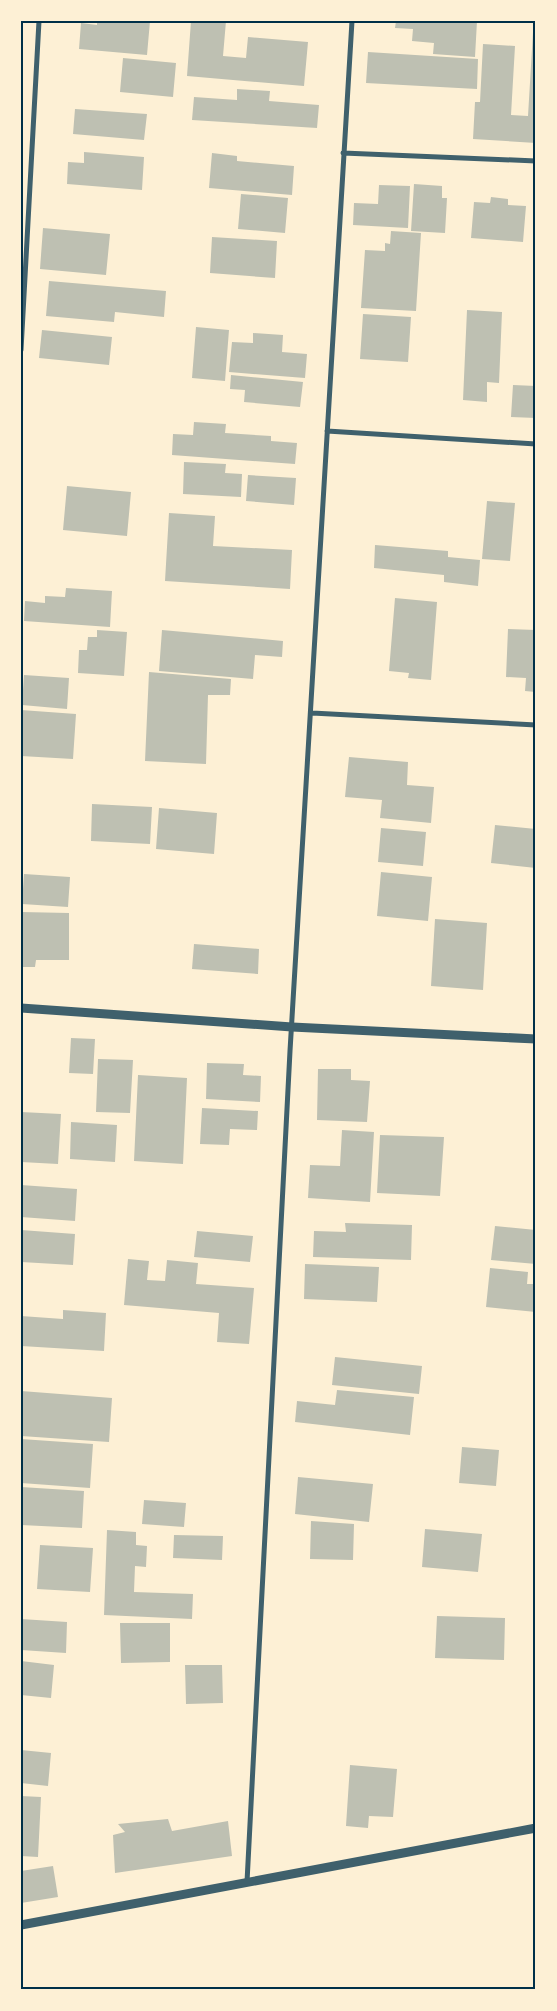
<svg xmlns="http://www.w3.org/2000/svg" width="557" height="2011" font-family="'PT Sans',sans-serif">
	<rect width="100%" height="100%" fill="#fdf0d5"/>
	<path fill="#bec0b2" d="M97 21H150L147 55 79 49 81 23 97 25Z
		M191 21H226L223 56 246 58 248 37 308 42 304 86 187 76Z
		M396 21H477L475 57 433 54 434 43 412 41 413 29 395 28Z
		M533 32H536V143L473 139 475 102H480L483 44 515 46 511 115 528 116Z
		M368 52 478 59 477 89 366 83Z
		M123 58 176 63 173 97 120 92Z
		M237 89 270 91 269 101 319 105 317 128 192 120 194 97 237 100Z
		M75 109 147 114 144 140 73 134Z
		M84 152 144 157 142 190 67 184 68 162 84 163Z
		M212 153 237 156V161L294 166 292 195 209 188Z
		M414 184 442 186V198H447L445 233 411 231Z
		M379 185 410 186 408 228 353 225 354 203 378 204Z
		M241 194 288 198 285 233 238 229Z
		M491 197 508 199V205L526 206 523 242 471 238 474 202 490 203Z
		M43 228 110 234 106 275 40 269Z
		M391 231 421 233 416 311 361 308 365 250 385 251V243L390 244Z
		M212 237 277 241 275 278 210 273Z
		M49 281 166 291 164 317 115 312 114 322 46 316Z
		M467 310 502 312 499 383 487 382V402L463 400Z
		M363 314 411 317 408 362 360 359Z
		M196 327 229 330 225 381 192 378Z
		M42 330 112 337 109 365 39 358Z
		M253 333 283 335 282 352 307 354 305 378 229 372 232 342 253 343Z
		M231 375 303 382 300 407 244 402 245 390 230 389Z
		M513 385 536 386V418L511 417Z
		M194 422 226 424 225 433 271 436V441L297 443 295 464 172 455 173 434 193 435Z
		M184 462 226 464 225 473 242 474 241 497 183 494Z
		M248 475 296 478 294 505 246 501Z
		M67 486 131 492 127 536 63 530Z
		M487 501 515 503 510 561 482 559Z
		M169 513 215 516 213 546 292 550 290 589 165 581Z
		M375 545 448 551V557L480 560 478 586 444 582V575L374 568Z
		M66 588 112 591 110 627 24 621 25 601 45 603V596L65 597Z
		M395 598 437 602 431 680 408 678 409 673 389 671Z
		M508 629 536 630V692L525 691 526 678 506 677Z
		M97 630 127 632 124 676 78 673 79 650H87L88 637H97Z
		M162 630 283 641 282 657 255 655 253 679 159 671Z
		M149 672 231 679 230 695H208L206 764 145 761Z
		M24 675 69 678 67 709 22 705Z
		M21 710 76 714 73 759 21 756Z
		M349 757 408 762 407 785 434 787 431 823 380 818 382 800 345 797Z
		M92 804 152 807 150 844 91 841Z
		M159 808 217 813 214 854 156 849Z
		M495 825 536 829V868L491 863Z
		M381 828 426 832 423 866 378 862Z
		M381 872 432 877 428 921 377 916Z
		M24 874 70 877 68 907 22 904Z
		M21 912 69 913V960H36L35 967H21Z
		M435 919 487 923 483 990 431 986Z
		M194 944 259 949 258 974 192 969Z
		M71 1038 95 1039 93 1074 69 1073Z
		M98 1059 133 1060 130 1113 96 1112Z
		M207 1063 244 1064 243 1075 261 1076 260 1102 206 1099Z
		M318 1069H351V1080L370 1081 367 1122 317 1120Z
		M138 1075 187 1078 183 1164 134 1161Z
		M202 1108 258 1111 257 1130 230 1129 229 1145 200 1144Z
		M21 1112 61 1114 58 1164 21 1162Z
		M71 1122 117 1125 115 1162 70 1159Z
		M342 1130 374 1132 370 1202 308 1198 310 1165 340 1166Z
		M380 1135 444 1137 440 1196 377 1193Z
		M21 1185 77 1189 75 1221 21 1217Z
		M345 1223 412 1225 411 1260 313 1257 314 1231 346 1232Z
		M495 1226 536 1230V1264L491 1260Z
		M21 1230 75 1234 73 1265 21 1262Z
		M197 1231 253 1236 250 1262 194 1257Z
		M128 1259 149 1261 147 1280 165 1281 167 1260 198 1263 196 1284 254 1288 249 1344 217 1342 219 1313 124 1305Z
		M305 1264 379 1267 377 1302 304 1299Z
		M490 1268 528 1272 527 1284H536V1312L486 1307Z
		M63 1310 106 1313 104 1351 21 1346V1316L63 1319Z
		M335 1357 422 1366 419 1394 332 1385Z
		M337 1390 414 1397 410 1435 295 1422 297 1401 335 1405Z
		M21 1391 112 1398 109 1442 21 1436Z
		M21 1439 93 1444 90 1488 21 1483Z
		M462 1447 499 1450 496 1486 459 1483Z
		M298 1477 373 1484 369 1522 295 1514Z
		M21 1487 84 1491 82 1528 21 1525Z
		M144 1500 186 1503 184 1527 142 1524Z
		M311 1521 354 1524 353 1560 310 1559Z
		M425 1529 482 1534 478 1572 422 1567Z
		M107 1530 136 1532V1545L147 1546 146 1567 135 1566 134 1592 193 1594 192 1619 104 1615Z
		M174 1535 223 1536 222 1560 173 1558Z
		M40 1545 93 1548 90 1592 37 1589Z
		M437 1616 505 1618 504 1660 435 1658Z
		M21 1619 67 1622 66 1653 21 1650Z
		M120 1623H170V1662L121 1663Z
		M21 1661 54 1665 51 1698 21 1695Z
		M185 1665H222L223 1703 186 1704Z
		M21 1750 51 1753 48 1786 21 1783Z
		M350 1765 397 1769 393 1817 369 1816 368 1828 346 1826Z
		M21 1796 41 1797 38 1857 21 1856Z
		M168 1819 172 1831 228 1821 232 1856 115 1873 113 1835 125 1832 118 1824Z
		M53 1866 58 1897 21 1903V1871Z"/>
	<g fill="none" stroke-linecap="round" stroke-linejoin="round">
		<path stroke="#3f606c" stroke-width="5" d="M343 153 536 161
			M21 350 39 21
			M327 431 536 444
			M312 713 536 725
			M247 1882 290 1051 352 21"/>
		<path stroke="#3f606c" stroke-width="9" d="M21 1008 292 1027 536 1039
			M21 1925 536 1828"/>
	</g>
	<rect width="557" height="2011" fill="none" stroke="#fdf0d5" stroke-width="45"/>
	<rect x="22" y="22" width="512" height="1966" fill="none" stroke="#003049" stroke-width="2"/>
</svg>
